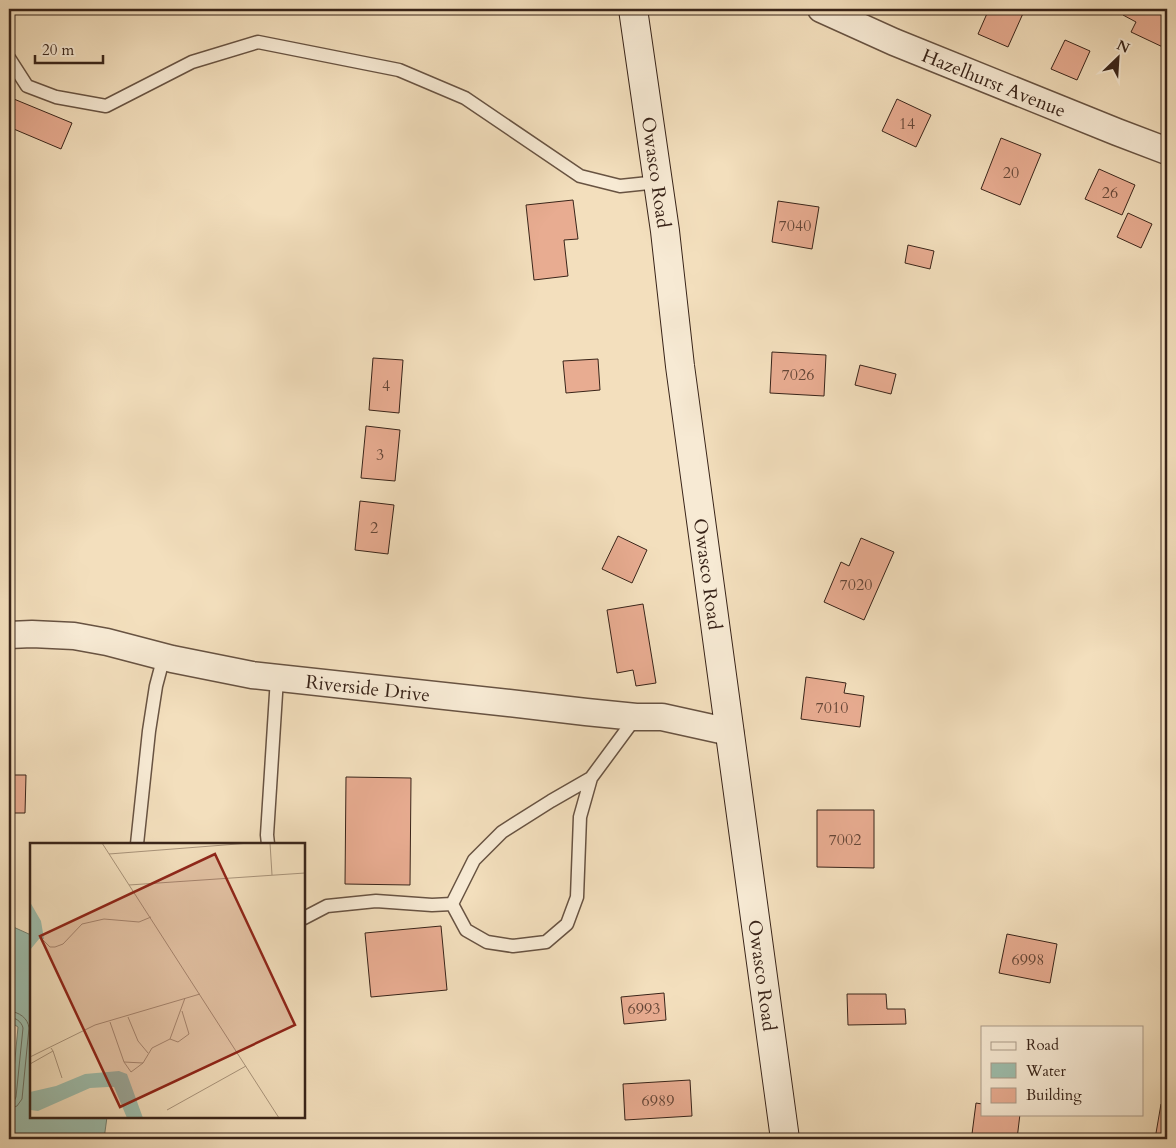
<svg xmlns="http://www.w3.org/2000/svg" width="1176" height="1148" font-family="Cardo,serif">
	<rect width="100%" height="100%" fill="#f3dfbd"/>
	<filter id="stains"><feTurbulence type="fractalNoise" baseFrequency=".004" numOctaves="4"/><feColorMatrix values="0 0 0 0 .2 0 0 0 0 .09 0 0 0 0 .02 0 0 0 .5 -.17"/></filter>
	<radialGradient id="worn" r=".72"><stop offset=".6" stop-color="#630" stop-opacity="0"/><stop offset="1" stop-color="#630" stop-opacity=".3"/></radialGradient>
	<path fill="#9dbdac" stroke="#758071" d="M9 925 31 935V1117H107L104 1139H9V1123L18 1027 9 1021Z"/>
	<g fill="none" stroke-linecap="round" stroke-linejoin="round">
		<path stroke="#6b7062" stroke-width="1" d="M9 1011C19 1012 28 1018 29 1028L22 1099 17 1106 9 1109
			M9 1017C15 1017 22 1022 23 1028L16 1097 14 1101 9 1103"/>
	</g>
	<path fill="#e8ac91" stroke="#392419" d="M989 9H1025L1008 47 978 34Z
		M1126 9H1167V49L1131 32 1136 22 1123 15Z
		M1065 40 1090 51 1077 80 1051 69Z
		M9 97 72 123 61 149 9 127Z
		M897 99 931 115 916 147 882 131Z
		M1001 138 1041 154 1020 205 981 189Z
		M1099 169 1135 185 1122 215 1085 199Z
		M573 200 578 239 564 240 568 276 534 280 526 205Z
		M778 201 819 207 812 249 772 242Z
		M1128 213 1152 224 1141 248 1117 237Z
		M908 245 934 251 930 269 905 263Z
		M772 352 826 355 824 396 770 393Z
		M373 358 403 360 399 413 369 410Z
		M598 359 600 390 566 393 563 361Z
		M860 365 896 374 891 394 855 385Z
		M366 426 400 430 395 481 361 478Z
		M360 501 394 505 388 554 355 550Z
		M618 536 647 550 632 583 602 569Z
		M861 538 894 552 864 620 824 602 841 562 849 566Z
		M643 604 656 683 636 686 633 670 617 673 607 610Z
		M806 677 846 683 844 693 864 696 860 727 801 719Z
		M9 775H26L25 813H9Z
		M346 777 411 778 410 885 345 884Z
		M817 810H874V868L817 867Z
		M441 926 447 990 371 997 365 933Z
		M1007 934 1057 944 1050 983 999 973Z
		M664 993 666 1020 624 1024 621 997Z
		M847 994H886L887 1009H905L906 1024 848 1025Z
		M690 1080 692 1116 625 1120 623 1084Z
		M976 1103 982 1104V1114H1020L1017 1139 972 1134Z
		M1161 1104 1167 1105V1139H1155Z"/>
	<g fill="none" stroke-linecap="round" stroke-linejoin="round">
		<defs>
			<path id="lane" d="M9 58 27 86 56 97 106 106 192 62 258 42 399 70 465 98 580 176 620 186 658 182
				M137 844 149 731 156 686 164 656
				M268 844 267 835 277 678
				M452 904 466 930 487 942 513 946 546 942 567 924 577 897 580 817 591 778
				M304 918 327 906 376 901 432 905 452 904 474 860 502 832 551 801 591 778 636 717"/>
			<g id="street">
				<path id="s1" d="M821 9 894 42 1117 132 1167 151"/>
				<path id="s2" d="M9 635 32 634 74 636 107 642 172 659 252 675 509 703 586 712 636 717H662L730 732"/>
			</g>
			<g id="secondary">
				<path id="s3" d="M633 9 665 231 680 366 785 1139"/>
			</g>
		</defs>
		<use href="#lane" stroke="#685342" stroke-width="15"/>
		<use href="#street" stroke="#685342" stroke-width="29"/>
		<use href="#secondary" stroke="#392419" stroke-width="30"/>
		<use href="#lane" stroke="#f7ead4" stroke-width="12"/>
		<use href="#street" stroke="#f7ead4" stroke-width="26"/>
		<use href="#secondary" stroke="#f7ead4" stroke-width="28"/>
	</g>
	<g text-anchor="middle" stroke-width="5" stroke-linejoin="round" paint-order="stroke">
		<g font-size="16" fill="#654637">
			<text x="907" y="129">14</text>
			<text x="1011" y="178">20</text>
			<text x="1110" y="198">26</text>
			<text x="795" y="231">7040</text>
			<text x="798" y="380">7026</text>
			<text x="386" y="391">4</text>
			<text x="380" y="460">3</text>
			<text x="374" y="533">2</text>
			<text x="856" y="590">7020</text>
			<text x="832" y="713">7010</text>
			<text x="845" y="845">7002</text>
			<text x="1028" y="965">6998</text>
			<text x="644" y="1014">6993</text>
			<text x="658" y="1106">6989</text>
		</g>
		<g font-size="19" fill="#392419" stroke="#f7ead4">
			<text dy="7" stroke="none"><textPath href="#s1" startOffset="188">Hazelhurst Avenue</textPath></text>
			<text dy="7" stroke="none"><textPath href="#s3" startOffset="165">Owasco Road</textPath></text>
			<text dy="7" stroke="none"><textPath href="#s3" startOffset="570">Owasco Road</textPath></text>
			<text dy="7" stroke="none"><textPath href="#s2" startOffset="364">Riverside Drive</textPath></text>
			<text dy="7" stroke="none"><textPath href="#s3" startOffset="975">Owasco Road</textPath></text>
		</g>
	</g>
	<g transform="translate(30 843)">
		<rect width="275" height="275" fill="#f3dfbd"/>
		<path d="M0 59 11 78 14 96H9L0 107ZM89 228 97 231 113 275H97L84 244H78L60 245 8 268 0 267V249L26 243 55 231Z" fill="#9dbdac"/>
		<path fill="none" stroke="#a9947b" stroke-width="1" d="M72 0 249 275M240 0 242 32M79 11 220 0M99 42 275 30M12 96 20 104H25L33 101 52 81 74 76 109 79 121 74M98 174 108 198 118 210M80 179 94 219 113 220 122 205 140 196 155 155M140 196 148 199 159 191 152 168M23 208 32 235M0 214 65 182 170 151M94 219 101 229 113 220M0 221 23 208 21 205M137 267 216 223"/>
		<path fill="#8f2418" fill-opacity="0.15" stroke="#8f2418" stroke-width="2.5" d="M185 11 265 182 90 264 10 93Z"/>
		<rect width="275" height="275" fill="none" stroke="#392419" stroke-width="2.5"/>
	</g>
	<rect width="1176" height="1148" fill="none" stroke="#f3dfbd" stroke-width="30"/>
	<rect x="10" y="10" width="1156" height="1128" fill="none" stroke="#392419" stroke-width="2.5"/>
	<rect x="15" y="15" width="1146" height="1118" fill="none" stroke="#392419"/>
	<rect x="981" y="1026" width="162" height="90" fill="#f7ead4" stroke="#ab9b89"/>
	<rect x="991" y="1042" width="25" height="8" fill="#f7ead4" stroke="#ab9b89"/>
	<text x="1026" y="1050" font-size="15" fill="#392419">Road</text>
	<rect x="991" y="1063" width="25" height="15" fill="#9dbdac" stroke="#ab9b89"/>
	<text x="1026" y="1076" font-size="15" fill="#392419">Water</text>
	<rect x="991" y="1088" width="25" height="15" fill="#e8ac91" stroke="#ab9b89"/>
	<text x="1026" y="1100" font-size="15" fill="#392419">Building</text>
	<g transform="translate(1118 58) rotate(25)" stroke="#f7ead4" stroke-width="4" paint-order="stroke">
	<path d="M0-4L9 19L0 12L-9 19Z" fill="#392419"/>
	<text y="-8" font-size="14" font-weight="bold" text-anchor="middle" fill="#392419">N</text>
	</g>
	<path d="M35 55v8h68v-8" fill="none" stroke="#392419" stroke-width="2.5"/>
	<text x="42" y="55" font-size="15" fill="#392419" stroke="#f7ead4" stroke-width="4" paint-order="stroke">20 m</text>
	<rect width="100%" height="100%" filter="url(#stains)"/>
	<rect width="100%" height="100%" fill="url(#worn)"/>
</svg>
